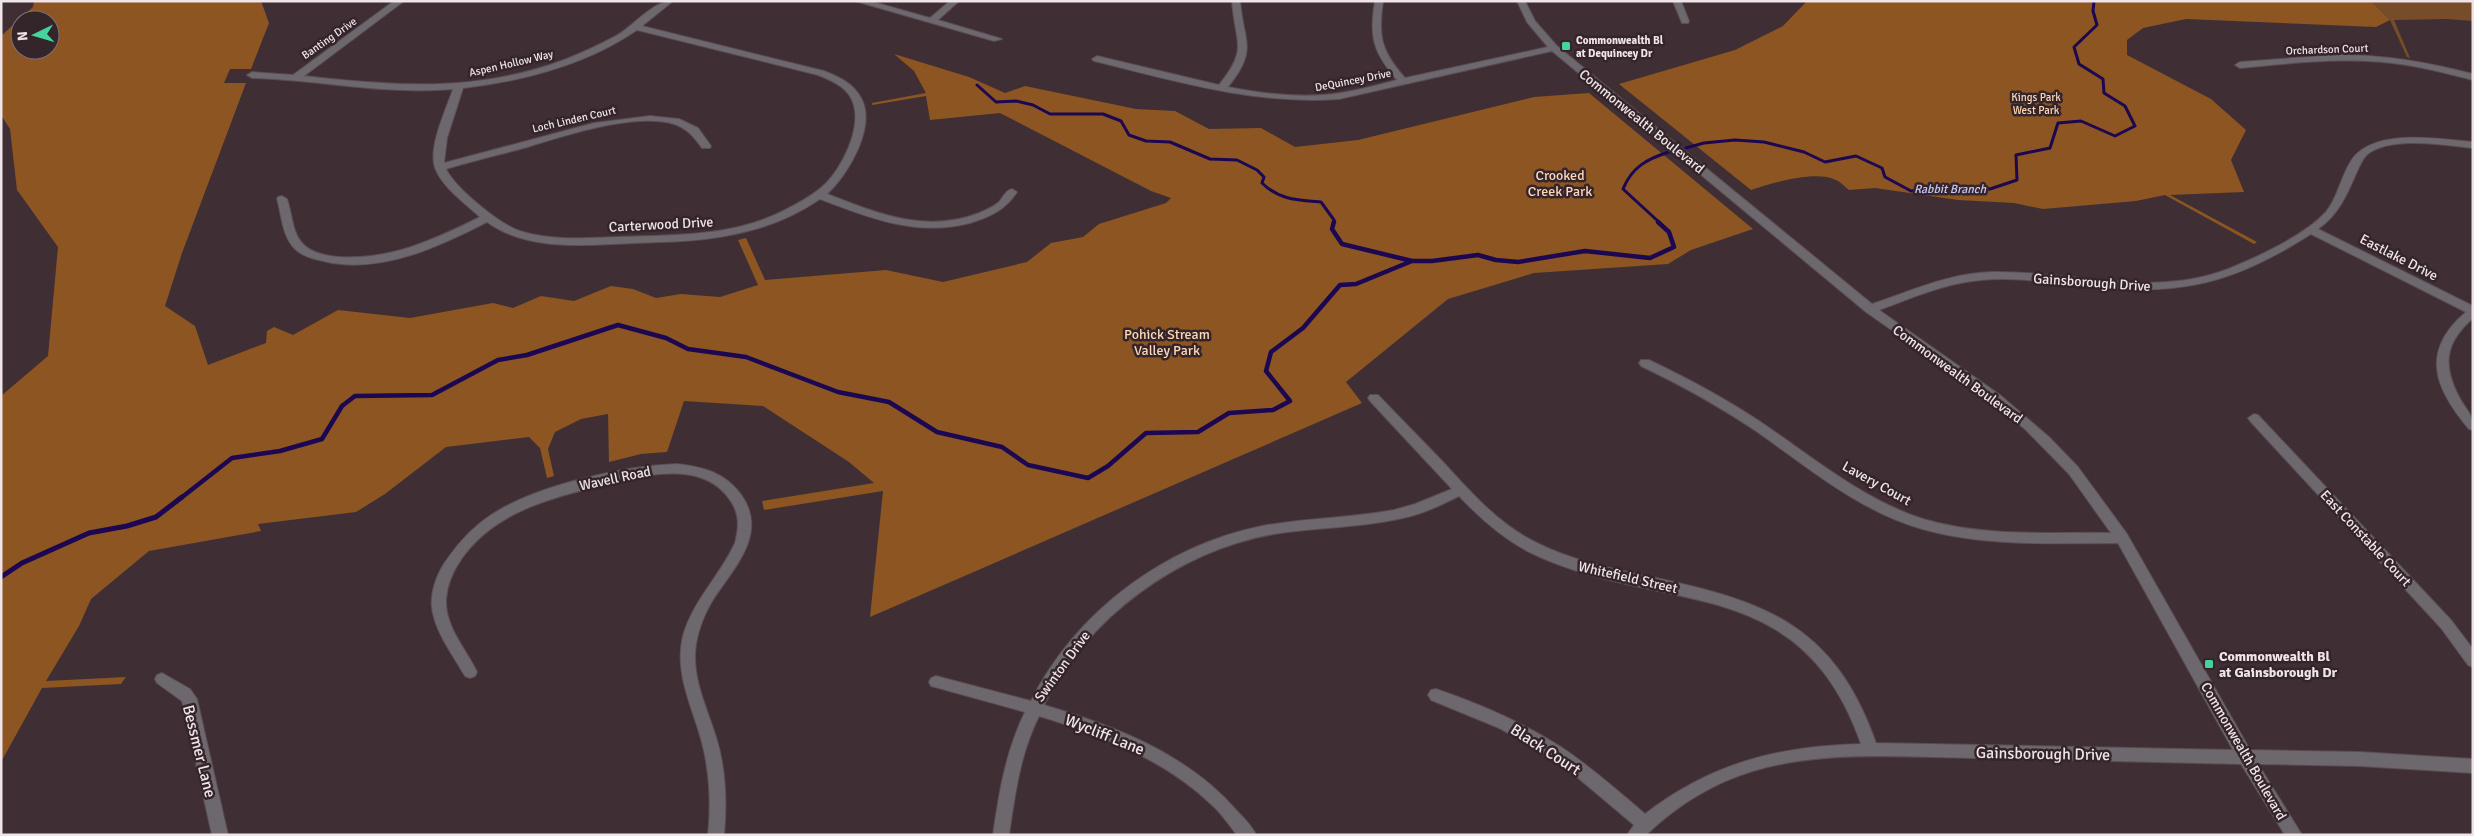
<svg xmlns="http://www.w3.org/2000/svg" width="2474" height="836" font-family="Signika,sans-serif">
	<rect width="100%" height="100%" fill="#3f2f35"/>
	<path fill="#764d28" d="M2371 1H2473V21L2446 19 2394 20 2410 58 2407 57 2390 20Z"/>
	<path fill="#8c5521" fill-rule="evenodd" d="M34 1H261L269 23 251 69H230L224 83H246L182 253 165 306 195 326 208 365 266 343 267 331 274 327 293 335 338 310 410 318 493 303 513 308 541 296 574 301 611 286 633 289 656 298 681 294 720 297 758 285 738 240 746 238 765 280 886 270 943 282 1027 262 1051 243 1083 237 1099 224 1166 203 1171 198 1151 191 1000 113 930 120 926 96 872 105V103L926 93 914 71 894 54 969 77 1005 93 1025 86 1136 109 1175 111 1209 129 1261 128 1295 147 1358 140 1534 97 1589 93 1753 229 1691 250 1668 264 1534 273 1448 299 1346 382 1362 403 870 617 883 491 764 510 762 501 874 483 849 462 763 406 684 401 667 452 641 454 609 462 608 414 581 419 555 432 548 449 554 476 547 478 540 448 529 437 446 447 385 494 356 512 258 524 261 531 149 551 91 599 79 626 46 681 126 677 121 684 42 688 1 762V396L48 356 58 247 17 190 10 129 1 115V36L33 7ZM20 20H50V50H20Z
		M1807 1H2371L2390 20 2376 27 2186 19 2143 28 2127 40V55L2211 99 2246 130 2231 160 2244 192 2170 195 2257 242 2254 244 2165 195 2136 201 2043 209 2014 203 1958 200 1875 188 1849 190C1845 187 1841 182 1836 180 1815 170 1772 183 1751 190L1619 84 1735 50 1783 26Z"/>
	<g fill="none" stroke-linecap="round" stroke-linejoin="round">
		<path stroke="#1c0753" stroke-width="3" d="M977 85 996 102 1016 101 1033 105 1050 114H1103L1121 121 1129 135 1146 141 1170 142 1210 159 1237 160 1257 170 1264 177 1262 183C1279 200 1298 200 1321 202L1334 220 1333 223
			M1686 148 1704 143 1735 140 1764 142 1804 152 1825 162 1856 156 1882 168 1885 177 1911 191 1944 188 1990 189 2017 180 2016 155 2050 148 2058 123 2081 121 2115 136 2135 126 2125 106 2104 93 2103 79 2079 64 2074 47 2097 25 2093 11 2094 1
			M1660 223 1623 189C1632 167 1647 159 1669 152"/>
		<path stroke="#1c0753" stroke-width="4.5" d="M1334 222 1332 229 1342 244 1412 261H1432L1478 255 1496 260 1518 262 1585 251 1650 258 1674 247 1669 232 1658 222
			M181 498 232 458 280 451 322 439 342 406 355 396 432 395 498 360 527 355 618 325 666 338 688 349 746 357 838 392 889 402 937 432 1002 447 1028 465 1088 478 1108 466 1146 433 1198 432 1229 413 1273 410 1290 401 1266 371 1271 352 1303 328 1340 285 1356 284 1412 261"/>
		<path stroke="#1c0753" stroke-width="5" d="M1 577 22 563 89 533 127 526 156 517 182 497"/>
		<defs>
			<path id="minor" d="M394 1H404L304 76C396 86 474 93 564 60 582 53 599 45 616 36 634 26 652 1 673 1L642 26 824 71C839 77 853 83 861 98 877 126 848 175 827 194 876 213 926 234 979 213 986 210 993 207 999 202 1003 197 1006 190 1012 189L1017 192C1005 210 990 217 970 223 917 237 869 218 820 199 798 214 773 225 748 231 711 241 672 242 635 243 586 245 528 252 487 222 438 247 379 275 323 261 313 259 302 256 295 249 282 236 282 216 277 199L278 197 282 196 287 199C292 213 292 231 301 242 310 253 326 256 339 257 391 260 436 239 480 217 466 204 442 187 435 168 428 147 446 110 453 89 385 95 320 80 252 78L247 75 252 72 293 75ZM637 30 818 75C830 80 845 86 851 98 865 124 842 169 823 186 811 197 795 205 781 212 730 237 672 235 618 237 586 238 551 241 520 231 499 224 455 188 446 169 472 161 498 155 524 148 563 136 634 112 674 124 688 129 694 137 702 148H710L711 146 698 128 679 119 650 116 594 123 444 163 447 138 463 88C523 81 586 65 637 30Z
				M855 1H870L930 18 950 1H959L938 20 1002 39 994 41Z
				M1232 1H1240C1244 44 1258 49 1228 87 1264 94 1303 99 1340 93 1359 90 1378 85 1397 80 1373 52 1369 37 1375 1H1383C1378 37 1381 51 1405 78L1548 47 1527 22 1517 1H1525L1535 21 1557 46 1872 304C1911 291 1949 273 1992 272 2071 270 2151 299 2228 269 2258 257 2305 235 2326 212 2339 196 2341 174 2353 158 2377 128 2440 139 2473 142V148C2445 145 2393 136 2369 153 2362 158 2359 168 2355 176 2346 197 2337 216 2318 229L2473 306V318C2446 342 2442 363 2458 395 2466 411 2473 412 2473 430L2469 429C2434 388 2420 351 2466 312L2311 234C2234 283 2182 296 2091 287 2055 284 2017 276 1981 280 1945 283 1912 298 1879 310L2000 395 2049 437 2078 467 2127 534 2250 750 2360 752 2473 759V773L2360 766 2258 764 2302 835H2285L2241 764C2151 762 2062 760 1972 758 1900 757 1823 750 1753 771 1713 783 1676 806 1646 835H1627L1634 825 1577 777 1538 749 1499 728 1431 700 1428 695 1431 690 1436 689C1480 704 1522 722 1561 747 1591 767 1618 791 1645 814 1711 763 1779 746 1861 744 1799 567 1660 617 1527 551 1501 537 1479 517 1459 496 1441 505 1423 514 1403 518 1360 528 1317 527 1274 534 1178 551 1088 617 1044 705 1115 726 1188 754 1237 811 1244 818 1252 826 1256 835H1237C1229 825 1222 814 1212 805 1164 759 1101 735 1039 716 1020 754 1015 794 1009 835H993C999 792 1006 751 1025 712L931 686 929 682 931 678 936 676 1031 701C1076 612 1164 546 1262 526 1306 518 1350 518 1394 510L1415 504 1452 489 1370 401 1368 398 1370 395H1378C1400 418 1422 440 1444 463 1471 493 1499 524 1535 542 1570 560 1608 568 1647 576 1764 601 1833 622 1876 743L2233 750 2118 543C2053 543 1985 547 1922 529 1859 511 1809 468 1756 431 1719 406 1681 385 1641 366L1639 363 1641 360H1649C1689 379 1728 400 1765 425 1815 459 1864 500 1923 519 1983 537 2050 532 2111 533L2069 474 2025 429 1974 388 1866 312 1552 51 1339 99C1255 105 1175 81 1094 61L1092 59 1097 56 1219 85C1249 48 1235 44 1232 1Z
				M1673 1H1681L1689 21 1688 23H1682Z
				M2335 55C2382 54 2427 62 2473 74V80C2438 71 2403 62 2367 61 2324 59 2282 64 2240 68L2235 65 2240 62Z
				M2254 414 2258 415 2451 620 2473 649V667L2468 665 2441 628 2250 421 2248 418Z
				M677 464C704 467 726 473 742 496 769 536 731 570 711 603 702 619 695 639 695 657 695 685 708 711 716 737 726 769 727 802 724 835H708C711 807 710 779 704 751 696 713 673 676 683 636 693 600 720 576 735 543 739 527 740 514 730 500 702 458 641 476 600 486 549 498 494 513 462 558 453 571 447 584 446 600 445 627 466 649 477 672L475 676 470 678 465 676C453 655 435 632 432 608 430 591 438 571 448 558 460 541 473 527 491 515 537 485 623 466 677 464Z
				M162 673 190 689 197 699 228 835H212L182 701 157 683 155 679 157 675Z"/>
		</defs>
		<use href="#minor" stroke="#5b4c52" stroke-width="2"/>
		<use href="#minor" fill="#6c686e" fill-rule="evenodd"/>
	</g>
	<g fill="#46d49e" stroke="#34252b" stroke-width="2">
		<rect x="1561" y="41" width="10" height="10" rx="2.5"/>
		<rect x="2204" y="659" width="10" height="10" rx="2.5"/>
	</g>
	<g text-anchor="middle" stroke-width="5" stroke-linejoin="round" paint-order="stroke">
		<g font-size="11" fill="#efe4e8" stroke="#34252b">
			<text transform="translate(329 38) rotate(-35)" y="4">Banting Drive</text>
			<text transform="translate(2327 49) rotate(-2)" y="4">Orchardson Court</text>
			<text transform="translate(511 63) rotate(-13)" y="4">Aspen Hollow Way</text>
			<text transform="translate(1353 80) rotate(-11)" y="4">DeQuincey Drive</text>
			<text transform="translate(574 119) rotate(-13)" y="4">Loch Linden Court</text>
		</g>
		<g font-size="11" font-weight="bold" fill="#efe4e8" stroke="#34252b" text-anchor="start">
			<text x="1576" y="44">Commonwealth Bl<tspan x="1576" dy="13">at Dequincey Dr</tspan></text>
		</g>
		<g font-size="11" fill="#fed7b7" stroke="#34252b">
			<text x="2036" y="101">Kings Park<tspan x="2036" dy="13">West Park</tspan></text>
		</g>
		<g font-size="12" font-style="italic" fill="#c7c8f3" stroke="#34252b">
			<text x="1950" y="193">Rabbit Branch</text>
		</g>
		<g font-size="14" fill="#efe4e8" stroke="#34252b">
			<text transform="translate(1642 121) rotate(39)" y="5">Commonwealth Boulevard</text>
			<text transform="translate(661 224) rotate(-3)" y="5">Carterwood Drive</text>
			<text transform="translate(2399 257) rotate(27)" y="5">Eastlake Drive</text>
			<text transform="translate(2092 282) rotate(4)" y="5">Gainsborough Drive</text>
			<text transform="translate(1958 374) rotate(36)" y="5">Commonwealth Boulevard</text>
			<text transform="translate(615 478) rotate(-12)" y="5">Wavell Road</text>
			<text transform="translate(1877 483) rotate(29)" y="5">Lavery Court</text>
			<text transform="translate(2366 538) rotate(47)" y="5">East Constable Court</text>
			<text transform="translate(1628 577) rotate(13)" y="5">Whitefield Street</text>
			<text transform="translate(1062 666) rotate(-54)" y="5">Swinton Drive</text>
			<text transform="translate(2244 751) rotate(60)" y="5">Commonwealth Boulevard</text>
		</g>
		<g font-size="14" fill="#fed7b7" stroke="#34252b">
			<text x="1560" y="180">Crooked<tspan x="1560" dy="16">Creek Park</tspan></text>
			<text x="1167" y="339">Pohick Stream<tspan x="1167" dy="16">Valley Park</tspan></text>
		</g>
		<g font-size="14" font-weight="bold" fill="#efe4e8" stroke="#34252b" text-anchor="start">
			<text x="2219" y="661">Commonwealth Bl<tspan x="2219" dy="16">at Gainsborough Dr</tspan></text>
		</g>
		<g font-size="16" fill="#efe4e8" stroke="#34252b">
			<text transform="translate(1105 734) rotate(22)" y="6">Wycliff Lane</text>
			<text transform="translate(1546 749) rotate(33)" y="6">Black Court</text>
			<text transform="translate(200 751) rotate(76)" y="6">Bessmer Lane</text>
			<text transform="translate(2043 753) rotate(1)" y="6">Gainsborough Drive</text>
		</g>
	</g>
	<rect width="2474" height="836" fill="none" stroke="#efe4e8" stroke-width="5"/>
	<g transform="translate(35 35) rotate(265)"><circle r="24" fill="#34252b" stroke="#7f7177"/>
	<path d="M0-4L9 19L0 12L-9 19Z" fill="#46d49e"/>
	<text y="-8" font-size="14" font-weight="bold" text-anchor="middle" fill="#efe4e8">N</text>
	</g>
</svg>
